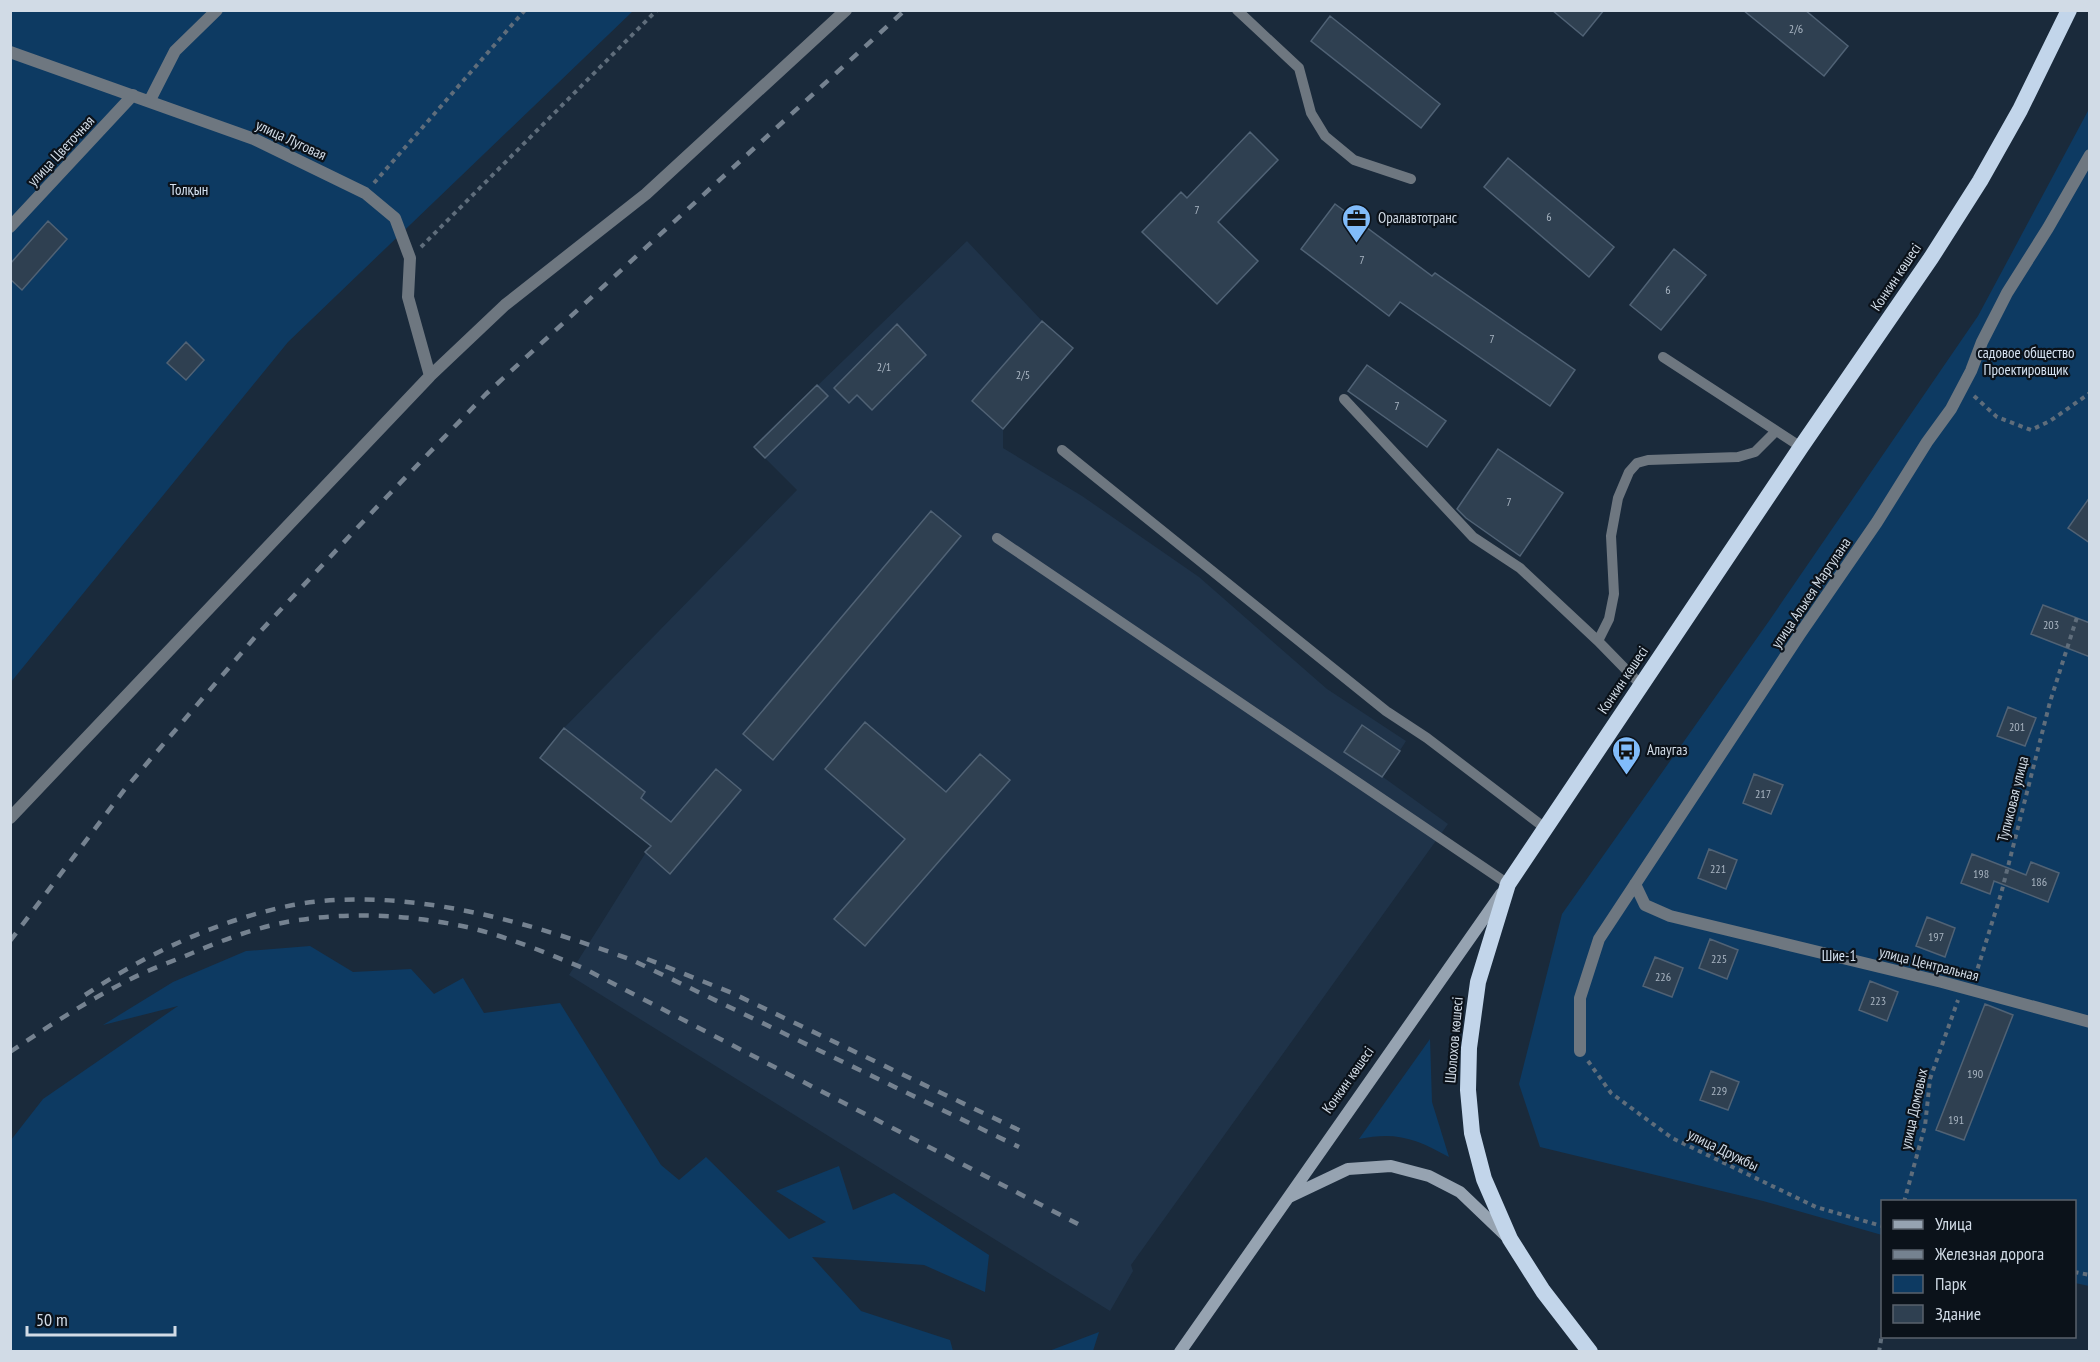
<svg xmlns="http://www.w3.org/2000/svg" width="2100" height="1362" font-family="'PT Sans Narrow',sans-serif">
	<rect width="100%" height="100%" fill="#1a2a3b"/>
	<path fill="#1f3349" d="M967 241 1042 321 1073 348 1003 429V448L1082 496 1199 577 1327 689 1406 741 1383 777 1448 824 1131 1265 1133 1271 1110 1311 569 975 650 846 540 758 564 728 797 490 754 447Z"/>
	<path fill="#0d3a62" d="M11 11H633L288 342 11 682Z
		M2089 109V1286L2075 1283 2074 1202H1882V1235L1763 1201 1540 1147 1519 1084 1562 914 1769 621 1978 316Z
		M310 946 353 972 411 969 434 994 463 978 484 1013 560 1003 661 1165 679 1180 706 1157 789 1239 826 1222 776 1191 839 1166 853 1210 894 1193 989 1255 985 1292 924 1265 812 1257 861 1311 950 1340 953 1351H11V1140L43 1099 178 1006 103 1025 173 982 246 951Z
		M1430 1039 1432 1102 1449 1157C1417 1139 1396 1131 1359 1139Z
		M1099 1332 1093 1351H1049Z"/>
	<path fill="#2f4051" stroke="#506275" stroke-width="1.5" d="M1552 10H1604L1583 36Z
		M1743 10H1805L1848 46 1824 76Z
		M1330 16 1440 104 1421 128 1311 41Z
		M1250 132 1278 160 1218 222 1258 261 1217 304 1142 232 1181 192 1187 198Z
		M1508 158 1614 247 1589 277 1484 187Z
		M1335 204 1432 276 1435 273 1575 370 1550 406 1400 302 1389 316 1301 249Z
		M48 221 67 239 22 290 10 279V264Z
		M1674 249 1706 275 1661 330 1630 305Z
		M1042 321 1073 348 1003 429 972 401Z
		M897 324 926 355 872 410 857 395 849 403 834 388Z
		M186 342 204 360 186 380 167 363Z
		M1367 365 1446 421 1427 447 1348 391Z
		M817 385 828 396 765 458 754 447Z
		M1498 449 1563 493 1520 556 1466 518 1457 509Z
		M2090 497V543L2068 528Z
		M931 511 961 536 773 760 743 734Z
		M2043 605 2090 623V657L2031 634Z
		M2008 707 2036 718 2025 746 1997 736Z
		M865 722 946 792 980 754 1010 780 865 946 834 919 905 839 825 769Z
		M1362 725 1400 751 1382 777 1344 752Z
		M564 728 645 792 641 798 671 822 716 769 741 790 670 874 645 852 651 846 540 758Z
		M1754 774 1783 785 1771 814 1743 803Z
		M1709 849 1737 860 1726 889 1698 878Z
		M1972 854 2026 875 2031 862 2059 873 2048 902 1994 881 1990 894 1961 883Z
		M1927 917 1955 928 1945 957 1916 946Z
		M1710 939 1738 950 1727 979 1699 968Z
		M1655 957 1683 968 1672 997 1643 986Z
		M1870 981 1898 992 1887 1021 1859 1010Z
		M1985 1004 2013 1015 1964 1140 1936 1130Z
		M1711 1071 1739 1082 1728 1110 1700 1100Z"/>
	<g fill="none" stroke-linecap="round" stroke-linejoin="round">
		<path stroke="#5f6d7b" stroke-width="4" stroke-dasharray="4.5 4.5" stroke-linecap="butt" d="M374 183 525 10
			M421 247 657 10
			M1974 396 1997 417 2031 430 2050 421 2090 393
			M1975 977 2001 894 2050 702 2078 614
			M1588 1061 1611 1093 1672 1138 1816 1207 1882 1226
			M1904 1202 1925 1126 1930 1079 1958 1000
			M2074 1272 2090 1275
			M1879 1352 1882 1334"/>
		<path stroke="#6e7780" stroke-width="10" d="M1237 10 1299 68 1311 113 1325 136 1354 160 1411 179
			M1663 357 1801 447
			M1344 399 1473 537 1520 568 1598 641 1641 685
			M1062 450 1386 711 1427 738 1545 828
			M997 538 1508 884
			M1598 641 1609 619 1614 594 1611 536 1618 498 1629 472 1637 463 1648 460 1738 457 1755 452 1776 431"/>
		<path stroke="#6e7780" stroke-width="12" d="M10 52 254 139 365 193 395 218 410 258 408 297 430 376
			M150 100 175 51 217 10
			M10 227 133 95
			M10 818 430 376 505 305 646 194 846 10
			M1635 884 1645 905 1670 916 1942 982 2090 1022
			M1580 1051V998L1599 939 1800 634 1877 522 1927 442 1951 409 1971 371 1982 342 2007 293 2048 228 2090 155"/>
		<path stroke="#96a3b1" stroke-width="12" d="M1289 1197 1348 1169 1391 1166 1429 1176 1460 1192 1506 1236
			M1180 1352 1501 894"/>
		<path stroke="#c2d5ea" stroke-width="16" d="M1590 1352 1543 1291 1510 1239 1484 1179 1472 1133 1468 1090 1469 1048 1478 982 1508 884 1801 447 1931 258 1980 181 2020 110 2069 10"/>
		<path stroke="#758290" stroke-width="4.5" stroke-dasharray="10 10" stroke-linecap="butt" d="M10 941 125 789 256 636 375 509 486 394 905 10
			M647 959 732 993 1023 1132
			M85 995C148 953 218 920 293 905 404 885 529 922 632 960L1019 1147
			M10 1052C47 1027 84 1003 123 983 145 971 168 963 190 954 225 939 262 925 299 920 354 912 409 915 462 926 504 935 544 952 583 968L1078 1224"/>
	</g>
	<defs>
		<symbol id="office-pin" viewBox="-11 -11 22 30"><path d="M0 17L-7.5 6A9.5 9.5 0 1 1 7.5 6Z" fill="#81bcfa" stroke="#0b121a"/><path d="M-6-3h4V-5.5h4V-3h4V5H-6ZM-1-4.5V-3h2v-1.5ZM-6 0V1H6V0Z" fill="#111"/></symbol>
		<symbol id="bus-pin" viewBox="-11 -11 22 30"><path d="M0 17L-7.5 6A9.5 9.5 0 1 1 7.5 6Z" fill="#81bcfa" stroke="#0b121a"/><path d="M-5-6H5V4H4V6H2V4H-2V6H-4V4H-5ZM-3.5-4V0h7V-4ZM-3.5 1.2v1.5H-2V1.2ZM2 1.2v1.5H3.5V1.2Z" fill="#111"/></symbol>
	</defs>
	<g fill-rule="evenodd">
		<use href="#office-pin" x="1340" y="202" width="33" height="45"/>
		<use href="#bus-pin" x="1610" y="734" width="33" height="45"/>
	</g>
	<g text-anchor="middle" stroke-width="4.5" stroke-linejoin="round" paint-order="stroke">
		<g font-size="12" fill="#a8b4c1">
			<text x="1796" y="33">2/6</text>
			<text x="1197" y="214">7</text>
			<text x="1549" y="221">6</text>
			<text x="1362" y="264">7</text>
			<text x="1668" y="294">6</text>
			<text x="1492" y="343">7</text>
			<text x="884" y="371">2/1</text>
			<text x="1023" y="379">2/5</text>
			<text x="1397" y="410">7</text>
			<text x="1509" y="506">7</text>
			<text x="2051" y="629">203</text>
			<text x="2017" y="731">201</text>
			<text x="1763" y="798">217</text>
			<text x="1718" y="873">221</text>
			<text x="1981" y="878">198</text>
			<text x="2039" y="886">186</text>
			<text x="1936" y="941">197</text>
			<text x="1719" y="963">225</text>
			<text x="1663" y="981">226</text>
			<text x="1878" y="1005">223</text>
			<text x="1975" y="1078">190</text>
			<text x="1719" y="1095">229</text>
			<text x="1956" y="1124">191</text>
		</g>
		<g font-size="15" fill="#d1dbe6" stroke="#0b121a">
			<text transform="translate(291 140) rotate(25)" y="5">улица Луговая</text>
			<text transform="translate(61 151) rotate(-47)" y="5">улица Цветочная</text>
			<text transform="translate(1896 277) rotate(-56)" y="5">Конкин көшесі</text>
			<text transform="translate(1811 593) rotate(-56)" y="5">улица Алькея Маргулана</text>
			<text transform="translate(1623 680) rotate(-56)" y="5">Конкин көшесі</text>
			<text transform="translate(2013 799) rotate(-76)" y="5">Тупиковая улица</text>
			<text transform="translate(1929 964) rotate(14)" y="5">улица Центральная</text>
			<text transform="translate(1454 1040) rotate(-85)" y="5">Шолохов көшесі</text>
			<text transform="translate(1348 1080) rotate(-55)" y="5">Конкин көшесі</text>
			<text transform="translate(1914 1109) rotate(-78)" y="5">улица Домовых</text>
			<text transform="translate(1723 1150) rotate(26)" y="5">улица Дружбы</text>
		</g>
		<g font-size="15" fill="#d5e2f1" stroke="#0b121a">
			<text x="189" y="195">Толқын</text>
			<text x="2026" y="358">садовое общество<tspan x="2026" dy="17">Проектировщик</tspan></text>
			<text x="1839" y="961">Шие-1</text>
		</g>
		<g font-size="15" fill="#d1dbe6" stroke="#0b121a" text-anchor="start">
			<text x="1378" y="223">Оралавтотранс</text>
			<text x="1647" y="755">Алаугаз</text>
		</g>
	</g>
	<rect width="2100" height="1362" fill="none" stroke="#d1dbe6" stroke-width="24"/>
	<rect x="1881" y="1200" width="195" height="138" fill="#0b121a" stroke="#5a626c" stroke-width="1.5"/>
	<rect x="1893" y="1220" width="30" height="9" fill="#96a3b1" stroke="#5a626c" stroke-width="1.5"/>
	<text x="1935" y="1230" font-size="18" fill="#d1dbe6">Улица</text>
	<rect x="1893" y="1250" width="30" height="9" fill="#758290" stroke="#5a626c" stroke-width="1.5"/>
	<text x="1935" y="1260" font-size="18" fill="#d1dbe6">Железная дорога</text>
	<rect x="1893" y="1275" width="30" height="18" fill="#0d3a62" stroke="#5a626c" stroke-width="1.5"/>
	<text x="1935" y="1290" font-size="18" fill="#d1dbe6">Парк</text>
	<rect x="1893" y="1305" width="30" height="18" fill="#2f4051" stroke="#5a626c" stroke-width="1.5"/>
	<text x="1935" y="1320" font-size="18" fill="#d1dbe6">Здание</text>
	<path d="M27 1326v9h148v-9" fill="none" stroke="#d1dbe6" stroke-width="3"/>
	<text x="36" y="1326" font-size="18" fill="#d1dbe6" stroke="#0b121a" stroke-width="4.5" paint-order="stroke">50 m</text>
</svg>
